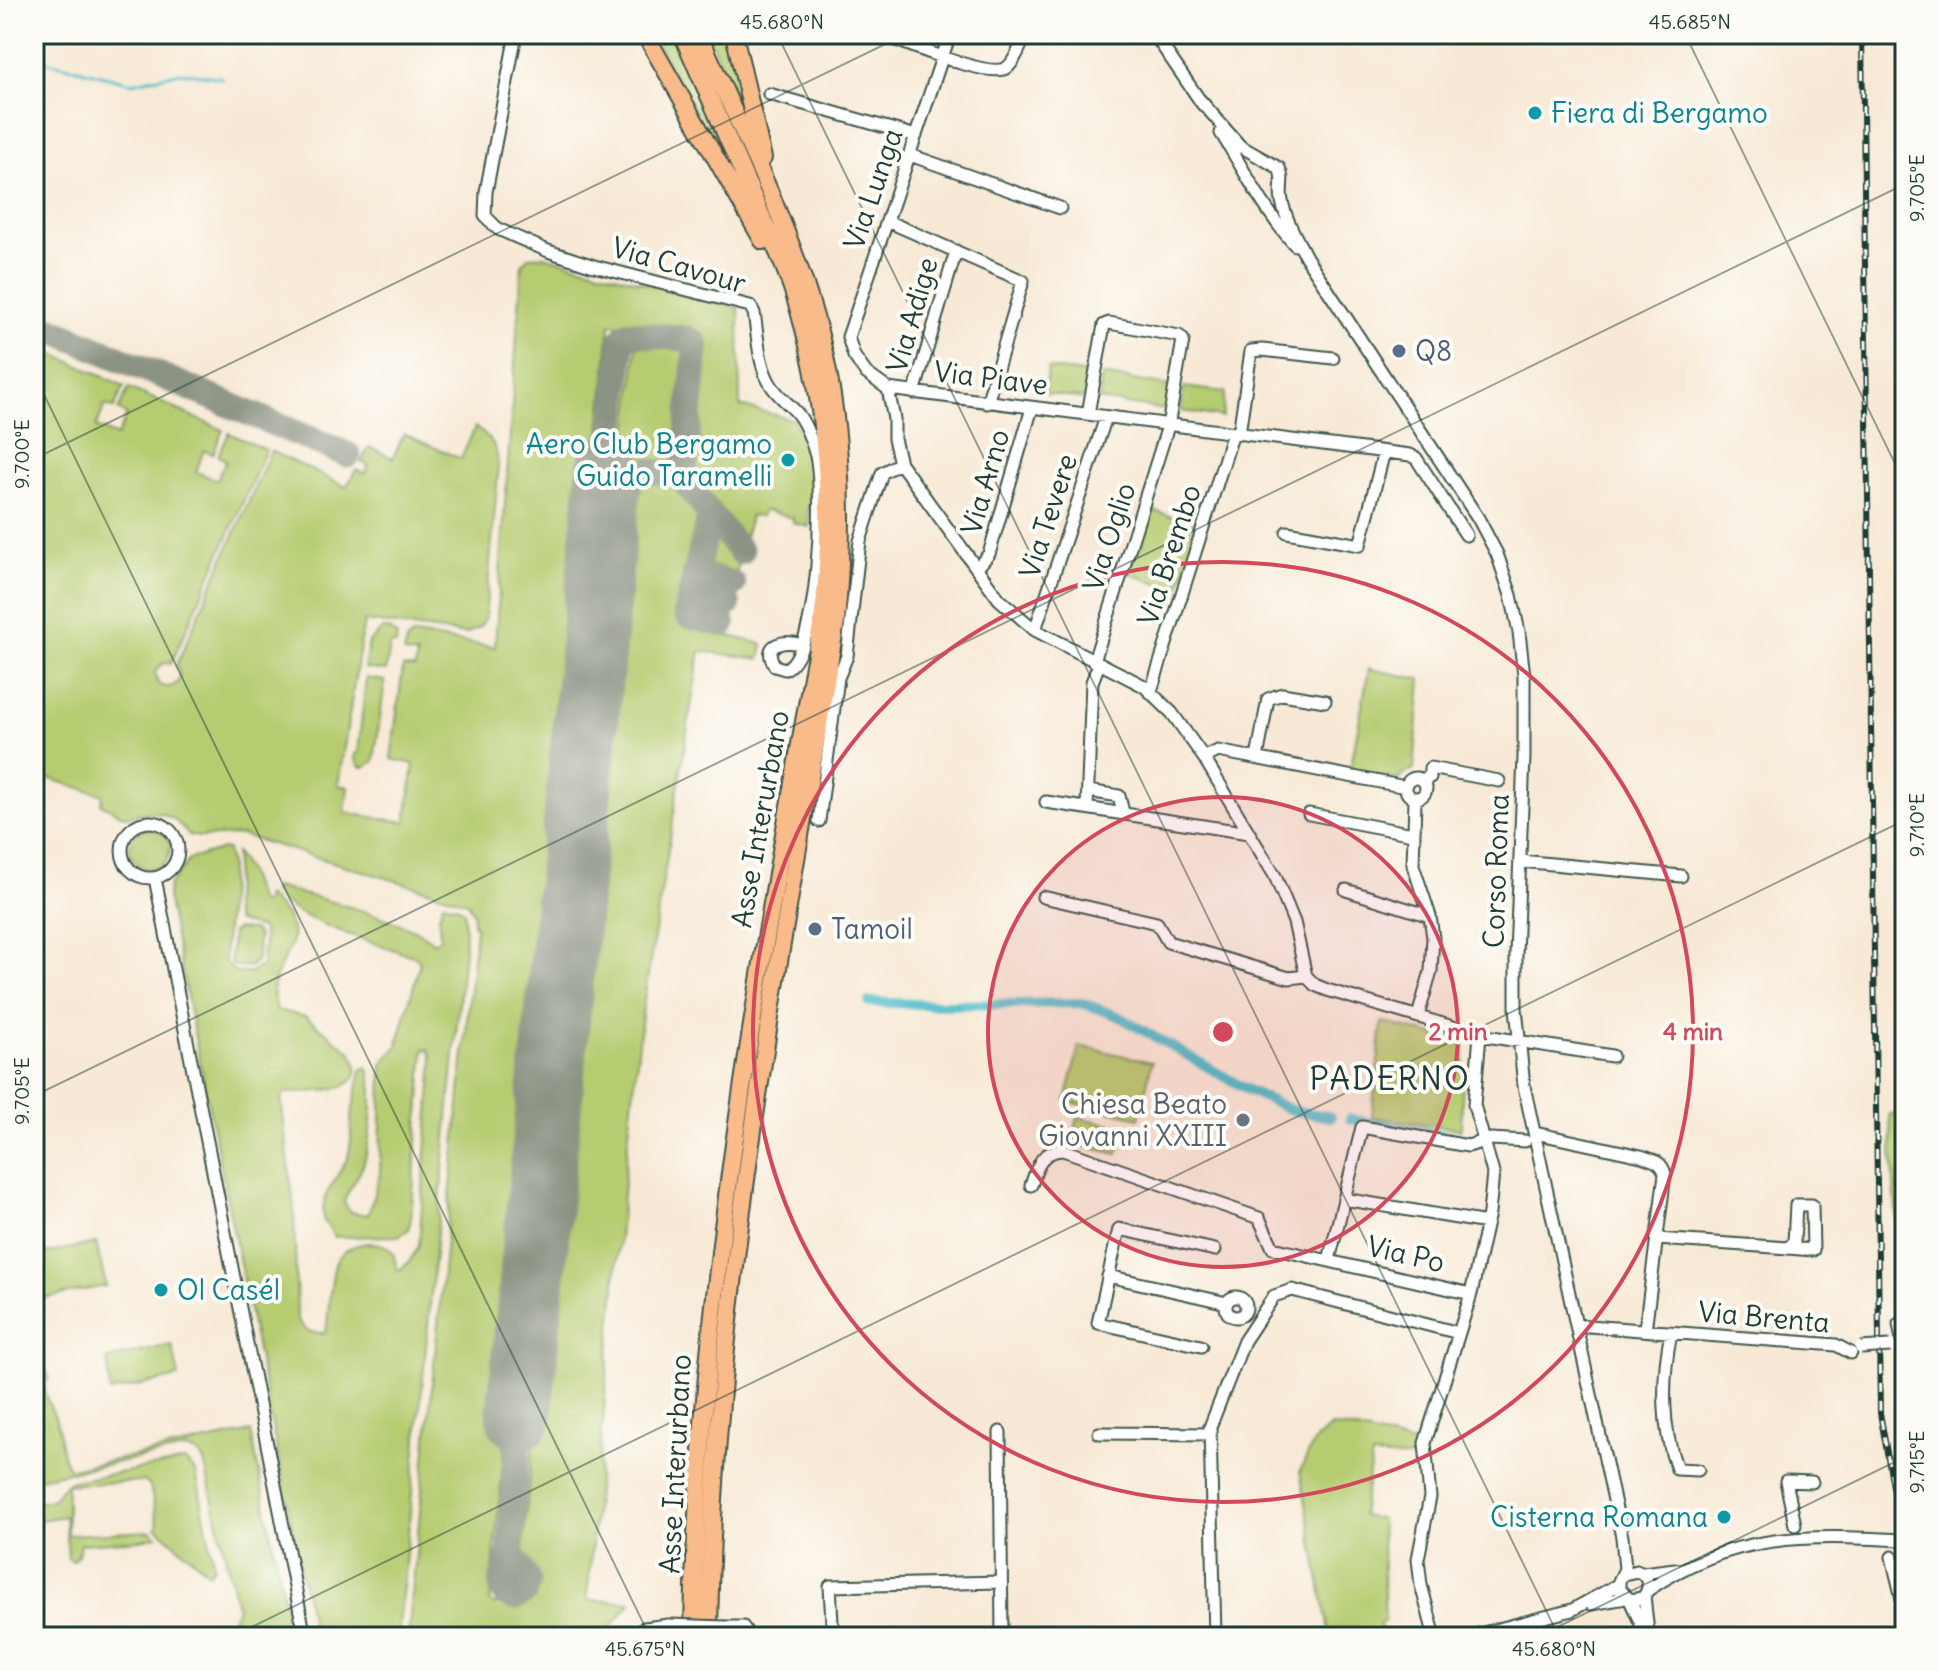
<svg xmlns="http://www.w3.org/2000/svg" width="1939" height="1671" font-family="Delius,sans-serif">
	<rect width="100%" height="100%" fill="#fdfcf7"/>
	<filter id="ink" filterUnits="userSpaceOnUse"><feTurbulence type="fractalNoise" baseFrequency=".0125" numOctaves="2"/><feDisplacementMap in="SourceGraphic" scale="16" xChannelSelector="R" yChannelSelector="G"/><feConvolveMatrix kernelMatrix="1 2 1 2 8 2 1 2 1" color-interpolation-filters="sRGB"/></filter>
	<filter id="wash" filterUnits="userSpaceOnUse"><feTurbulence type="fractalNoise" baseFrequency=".006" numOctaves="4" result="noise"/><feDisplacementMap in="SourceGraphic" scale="32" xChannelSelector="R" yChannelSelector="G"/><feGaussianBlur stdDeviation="1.8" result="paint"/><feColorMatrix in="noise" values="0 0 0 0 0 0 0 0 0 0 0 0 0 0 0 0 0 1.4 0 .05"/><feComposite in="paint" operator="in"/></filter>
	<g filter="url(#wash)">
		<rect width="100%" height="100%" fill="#f7e9d5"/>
		<path fill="#b6cc71" stroke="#6a8452" stroke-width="2" d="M652 34H675L737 179 732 180Z
			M708 34H729L749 133Z
			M544 256 739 308 740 406 795 420 811 460 813 506H808L809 527 793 523V518L764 510 761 516H750L743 545 697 491 691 478 704 333 610 324 490 1601 492 1604H523L534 1599 540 1583 536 1570 523 1562 522 1556 625 477 635 474 673 482 704 515 679 619 722 629 721 634 763 644 760 659 700 651 643 1006 626 1160 587 1600 631 1602 603 1637H408L476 927 473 924V913L468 902 241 835 200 837 189 835 174 819 163 814 150 812 129 816 121 815 101 804 103 797 101 794 34 774V610L37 611 47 591 34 585V345L124 386 114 408 105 405 96 427 117 436 127 415 118 410 129 388 223 430 213 454 204 450 196 472 217 480 226 460 218 456 229 433 266 450 171 664 163 663 155 672 158 684C172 693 186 680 176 666L271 451 346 487 356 470 365 474 369 465 361 462 369 447 393 458 404 434 461 459 475 427C496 443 498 447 498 473L485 619 480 627 466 634 364 621 338 785 348 787 345 813 406 822 414 764 391 759 403 667 415 668 417 655 404 653 407 640 414 635 495 647 522 264 528 257Z
			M642 338 685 344 690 351 680 454C668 473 645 464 625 462L637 341Z
			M1048 368 1088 374 1086 399 1045 393Z
			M1102 375 1170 386 1167 410 1099 400Z
			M1184 387 1225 392 1222 417 1181 411Z
			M1148 509 1199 525 1179 590 1127 573Z
			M712 525 740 557 735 579 708 573 703 564Z
			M383 629H388L397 636 396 645H390L386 671 364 668 369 642Z
			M1369 669 1421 679 1414 770 1405 773 1398 780 1350 771Z
			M366 678 385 681 374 761 365 767H360L355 759V754L358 753Z
			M130 849a20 20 0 1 1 40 0a20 20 0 1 1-40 0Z
			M223 849 227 850 230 866 224 961 235 973H251L262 965 264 938 261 928 237 922C228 907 238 872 235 852L247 870 259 902 265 903 266 896C329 944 257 959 277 1010L306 1017 352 1053C374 1096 309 1091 286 1093L281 1098 294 1209 297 1318C304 1331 311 1335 326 1332 328 1317 331 1273 336 1262 344 1244 379 1235 392 1252 395 1257 396 1266 398 1271L409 1262 419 1246 433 1059 430 1050 424 1049 411 1218 408 1230 398 1236 335 1237 323 1219V1208L327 1193 348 1158 351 1141V1118L361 1070 367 1067C377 1086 370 1141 364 1162 360 1177 348 1188 344 1202L350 1212 368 1215 380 1174 382 1064 397 1046 420 963 416 957C386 947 282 917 272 889L275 887C313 897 409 919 434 943L440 938 439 917 443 903 457 906 464 911 465 940 398 1637H363L357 1634 347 1637H314L167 896 169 885 190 859Z
			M238 929 253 930 258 936 257 959 250 967 234 966 230 962 232 932Z
			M1382 1022 1464 1043 1461 1129 1372 1117Z
			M1079 1046 1152 1062 1139 1118 1066 1101Z
			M1905 1113V1260L1899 1261 1890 1114Z
			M1078 1117 1123 1127 1118 1154 1072 1144Z
			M96 1243 106 1286 34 1300V1256Z
			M172 1345 179 1377 110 1392C108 1381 110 1371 107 1359Z
			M40 1367 42 1372 47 1371 49 1379 44 1383C44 1397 51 1407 56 1420 62 1437 59 1455 70 1469L251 1432 291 1637H188C210 1633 230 1632 237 1607L204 1461 198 1453 185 1449 34 1479V1368Z
			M1330 1427 1348 1428 1418 1445 1422 1459 1372 1456 1362 1516 1381 1519 1385 1621 1380 1623 1382 1637H1339L1338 1631 1329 1632 1300 1471 1315 1440Z
			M185 1461 196 1472 214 1567 209 1573 156 1527 158 1525 150 1486 144 1481 67 1485V1535L151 1531 157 1536 141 1540 81 1544 78 1555 73 1561 68 1559 65 1516 34 1521V1503L51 1500 68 1482Z"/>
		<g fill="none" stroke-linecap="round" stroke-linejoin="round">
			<path stroke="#4fbcc9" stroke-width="3" d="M34 58 132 83 181 72 222 78"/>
			<path stroke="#4fbcc9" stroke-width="10" d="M869 1002 940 1005 1082 1003 1118 1016 1248 1090 1291 1110 1331 1117
				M1350 1119 1464 1139"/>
			<path stroke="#8b9384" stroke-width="26" d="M34 322 348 455
				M684 475 610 467 622 339 629 333 689 339 696 346 684 475 686 484 741 552
				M710 514 686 613 688 616 723 624
				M695 573 733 584
				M691 592 693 595 728 604
				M510 1550 528 1581 525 1592 514 1598 505 1594 501 1583 510 1550 519 1417"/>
			<path stroke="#8b9384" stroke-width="66" d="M519 1417 610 467"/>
		</g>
	</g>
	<g filter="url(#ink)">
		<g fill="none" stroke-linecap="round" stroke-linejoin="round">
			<defs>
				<path id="minor" d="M516 34 486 192 485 216 498 229 548 251 594 266 750 306 754 313C758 336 758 365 771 385 778 396 787 402 796 412 806 423 812 442 816 456 824 492 820 654 785 669L775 666C760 642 786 640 803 645
					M887 34 894 39C913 46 993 80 1008 67 1016 60 1021 44 1026 34
					M950 34 848 337 854 356 866 373 888 389 894 419V439L900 463 999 599 1035 630 1144 686 1172 713 1204 758 1275 876 1294 922 1306 976 1315 985 1327 990 1480 1035 1612 1056
					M1154 34 1203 105
					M769 94 916 136
					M1200 100 1240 146 1279 168C1285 179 1279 188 1282 201 1286 221 1297 239 1306 257L1478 518 1497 554 1511 595 1519 632 1524 676V757L1516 954V1008L1524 1086 1622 1537 1625 1569 1619 1581V1589L1630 1600 1647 1637
					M1221 133C1245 171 1264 211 1295 245
					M910 155 1060 208
					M887 221 1023 281 987 403
					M888 389 1410 455 1416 458 1466 535
					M914 393 956 251
					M1088 414 1104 325 1109 323 1179 336 1183 340 1168 426 1094 661
					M1239 434 1251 351 1262 350 1333 358
					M1287 532 1360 545 1384 452
					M978 567 989 554 1032 408
					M1035 630 1106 417
					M1151 691 1233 433
					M1204 758 1218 751 1406 787
					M1257 758 1268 699 1282 694 1325 701
					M1406 788a10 10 0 1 1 20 0a10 10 0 1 1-20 0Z
					M1422 780 1430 777V768L1499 781
					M1088 791 1119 796 1123 812
					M1415 799 1413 865 1430 916 1433 938 1431 971 1418 1016
					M1046 802 1249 833
					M1087 808 1092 682 1099 664
					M1309 814 1413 834
					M819 821 838 678 847 656 860 541 882 473 900 463
					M122 850a28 28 0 1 1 56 0a28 28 0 1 1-56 0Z
					M1520 861 1681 876
					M155 878 305 1637
					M1346 890 1430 916
					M1043 897 1157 923 1168 942 1289 978 1306 976
					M1535 1133 1641 1156C1652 1160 1662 1161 1665 1174L1645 1330
					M1031 1185C1038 1166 1040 1151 1063 1150L1259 1218 1273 1248 1471 1294
					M1344 1199 1487 1223
					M1657 1239 1788 1248 1794 1242 1796 1205H1812L1813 1250 1788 1248
					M1329 1260 1362 1127 1468 1146 1491 1139 1525 1141
					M1108 1276 1227 1303
					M1226 1307a10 10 0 1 1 20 0a10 10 0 1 1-20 0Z
					M1899 1324 1905 1355
					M1576 1325 1836 1345 1851 1353
					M1671 1333C1662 1376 1661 1428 1677 1469L1698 1470
					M1201 1346 1098 1323 1119 1229 1215 1250
					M1000 1432 1002 1637
					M1099 1433 1210 1434
					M1795 1525 1786 1481 1812 1482
					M1892 1557 1905 1611
					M1643 1573 1675 1569
					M1624 1574 1637 1571C1649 1576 1652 1589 1642 1598L1630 1600
					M1648 1590C1733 1532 1806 1535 1905 1540
					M1644 1596 1648 1632
					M1591 1604 1625 1598
					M726 1627H743L750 1637
					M633 1637 644 1628 669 1625
					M838 1637 832 1623 830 1586 1001 1582
					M1215 1637 1210 1427 1244 1341 1274 1296 1292 1290 1459 1333
					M1435 1637 1421 1585 1418 1559 1430 1497 1425 1443 1471 1294 1489 1213 1493 1173 1474 1105 1480 1035
					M1468 1637 1572 1610 1619 1584"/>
				<path id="highway" d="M645 34 763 241
					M682 34C706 90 731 145 755 201 768 231 783 260 793 291 826 394 836 515 822 621 762 958 697 1294 693 1637
					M699 34C737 121 781 207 809 297 843 403 846 513 836 622 781 958 713 1295 709 1637
					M734 34 763 158"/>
			</defs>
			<use href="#minor" stroke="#3f574c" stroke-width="15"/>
			<use href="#highway" stroke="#3f574c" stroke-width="20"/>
			<use href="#minor" stroke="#fff" stroke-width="11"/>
			<use href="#highway" stroke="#fabb8b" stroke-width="16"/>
			<defs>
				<path id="rail" d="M1862 34 1880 1413 1905 1554"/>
			</defs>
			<use href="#rail" stroke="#1f3d34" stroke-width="6"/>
			<use href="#rail" stroke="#fdfcf7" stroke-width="3" stroke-dasharray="9" stroke-linecap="butt"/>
			<defs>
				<path id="minor-bridge" d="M1861 1348 1890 1346
					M669 1625 726 1627"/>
			</defs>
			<use href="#minor-bridge" stroke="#3f574c" stroke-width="15" stroke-linecap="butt"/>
			<use href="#minor-bridge" stroke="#fff" stroke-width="11"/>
		</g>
	</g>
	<path fill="none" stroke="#1f3d34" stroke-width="2" stroke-opacity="0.45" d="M777 34 1559 1637M1685 34 1905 484M34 374 650 1637M34 459 906 34M34 1096 1905 184M231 1637 1905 820M1537 1637 1905 1457"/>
	<circle cx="1223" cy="1032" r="235" fill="#d1495b" fill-opacity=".12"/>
	<g fill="none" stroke="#d1495b" stroke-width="4">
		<circle cx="1223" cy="1032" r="235"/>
		<circle cx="1223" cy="1032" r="470"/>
	</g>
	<g fill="#0f9aa8" stroke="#fdfcf7" stroke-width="3">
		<circle cx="1535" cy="113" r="8"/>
		<circle cx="788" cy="460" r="8"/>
		<circle cx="161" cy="1290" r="8"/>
		<circle cx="1724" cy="1517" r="8"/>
	</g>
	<g fill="#5c6f8a" stroke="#fdfcf7" stroke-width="3">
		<circle cx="1399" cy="351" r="8"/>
		<circle cx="815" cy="929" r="8"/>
	</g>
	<circle fill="#6b7280" stroke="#fdfcf7" stroke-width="3" cx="1243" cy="1120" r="8"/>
	<g text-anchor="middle" stroke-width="8" stroke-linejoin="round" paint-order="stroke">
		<g font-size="28" fill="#0d838f" stroke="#fdfcf7" text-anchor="start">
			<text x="1551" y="123">Fiera di Bergamo</text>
			<text x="772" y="454" text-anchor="end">Aero Club Bergamo<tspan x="772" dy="32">Guido Taramelli</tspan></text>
			<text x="177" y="1300">Ol Casél</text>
			<text x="1708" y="1527" text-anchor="end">Cisterna Romana</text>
		</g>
		<g font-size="28" fill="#1f3d34" stroke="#fdfcf7">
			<text transform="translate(873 189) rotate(-71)" y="10">Via Lunga</text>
			<text transform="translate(679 265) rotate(16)" y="10">Via Cavour</text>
			<text transform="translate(912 315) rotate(-74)" y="10">Via Adige</text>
			<text transform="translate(991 378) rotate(7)" y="10">Via Piave</text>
			<text transform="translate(985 482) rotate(-74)" y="10">Via Arno</text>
			<text transform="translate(1048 516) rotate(-72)" y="10">Via Tevere</text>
			<text transform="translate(1109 537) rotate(-72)" y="10">Via Oglio</text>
			<text transform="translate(1169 555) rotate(-72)" y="10">Via Brembo</text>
			<text transform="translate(760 819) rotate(-80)" y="10">Asse Interurbano</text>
			<text transform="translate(1496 871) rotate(-88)" y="10">Corso Roma</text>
			<text transform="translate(1406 1254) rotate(13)" y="10">Via Po</text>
			<text transform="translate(1764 1317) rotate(5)" y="10">Via Brenta</text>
			<text transform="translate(675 1464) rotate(-87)" y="10">Asse Interurbano</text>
		</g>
		<g font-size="28" fill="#4e5e75" stroke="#fdfcf7" text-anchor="start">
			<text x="1415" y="361">Q8</text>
			<text x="831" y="939">Tamoil</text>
		</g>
		<g font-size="28" fill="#5b616d" stroke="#fdfcf7" text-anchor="end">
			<text x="1227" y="1114">Chiesa Beato<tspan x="1227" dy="32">Giovanni XXIII</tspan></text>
		</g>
		<g font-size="32" letter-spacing="2" fill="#1f3d34" stroke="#fdfcf7">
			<text x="1390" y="1090">PADERNO</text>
		</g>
	</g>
	<circle cx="1223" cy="1032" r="12" fill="#d1495b" stroke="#fdfcf7" stroke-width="4"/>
	<g font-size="24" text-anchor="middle" font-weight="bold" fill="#d1495b" stroke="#fdfcf7" stroke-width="8" stroke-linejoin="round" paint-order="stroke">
		<text x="1458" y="1040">2 min</text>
		<text x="1693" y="1040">4 min</text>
	</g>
	<rect width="1939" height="1671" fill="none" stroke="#fdfcf7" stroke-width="88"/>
	<rect x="44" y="44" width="1851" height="1583" fill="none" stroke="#1f3d34" stroke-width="3"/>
	<g font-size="20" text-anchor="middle" fill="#1f3d34">
		<text x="782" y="29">45.680°N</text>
		<text x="1690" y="29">45.685°N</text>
		<text transform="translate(1917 188) rotate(-90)" y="7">9.705°E</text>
		<text transform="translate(22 454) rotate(-90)" y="7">9.700°E</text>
		<text transform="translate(1917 825) rotate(-90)" y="7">9.710°E</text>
		<text transform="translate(22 1091) rotate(-90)" y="7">9.705°E</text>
		<text transform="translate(1917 1462) rotate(-90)" y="7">9.715°E</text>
		<text x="645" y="1656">45.675°N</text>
		<text x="1554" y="1656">45.680°N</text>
	</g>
</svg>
